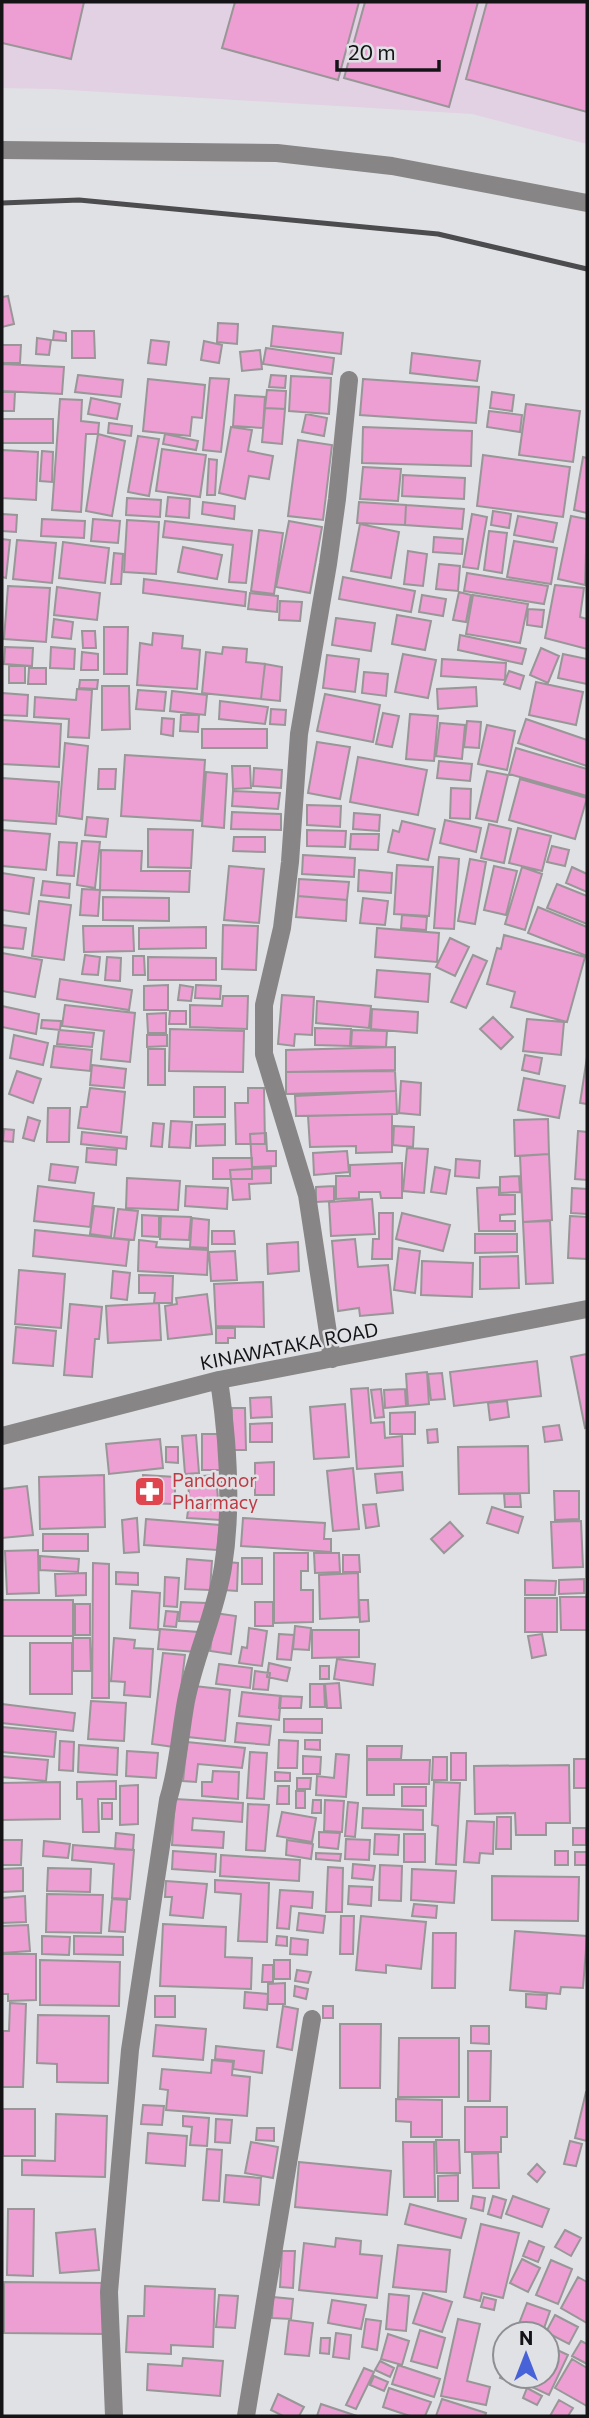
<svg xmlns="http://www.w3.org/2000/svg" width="589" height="2418" font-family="Commissioner,sans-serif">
	<rect width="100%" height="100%" fill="#e0e1e5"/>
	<path fill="#e2d1e2" d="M2 2H587V144L472 114 52 89 2 88Z"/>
	<path fill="#ed9ed2" stroke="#999698" stroke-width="2" d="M2 2H84L71 59 2 43Z
		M235 2H359L338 80 222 48Z
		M365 2H478L449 107 344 78Z
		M487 2H587V112L466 79Z
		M8 296 14 324 2 327V297Z
		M218 323 238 324 237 344 217 342Z
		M273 326 343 333 341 354 271 346Z
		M54 331 66 333V341L53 340Z
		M72 331H94L95 358H72Z
		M37 338 51 340 49 355 36 354Z
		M151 340 169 342 166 365 148 363Z
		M204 341 222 345 219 363 201 360Z
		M2 345H21L20 363H2Z
		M266 348 334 358 332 374 263 364Z
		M260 350 262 369 242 371 240 352Z
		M412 353 480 361 477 381 410 373Z
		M2 364 64 367 62 394 2 391Z
		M78 375 123 380 121 397 75 392Z
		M271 375 286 376 285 388 269 387Z
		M291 376 331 378 329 414 289 411Z
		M210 378 229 379 221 452 203 450Z
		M148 379 205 385 202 418 192 417 190 436 143 431Z
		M363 379 479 387 476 423 360 415Z
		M267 390 286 391 285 409 265 408Z
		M2 392H15L14 411H2Z
		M492 392 514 395 512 411 490 408Z
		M235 395 265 397 263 428 233 426Z
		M91 398 120 404 117 419 88 414Z
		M60 399 82 400 81 421 99 423 98 434H86L81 512 52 510Z
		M526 404 580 411 573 462 519 455Z
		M265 408 285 409 282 444 262 442Z
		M489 411 522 415 520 432 487 427Z
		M306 414 327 418 324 436 302 432Z
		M2 419H53V443H2Z
		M109 423 132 426 131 436 108 433Z
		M231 427 252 430 248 451 273 456 269 479 249 476 245 499 219 493Z
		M363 427 472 431 471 466 362 463Z
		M98 434 125 441 112 516 86 511Z
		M165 434 198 441 196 450 163 444Z
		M138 436 159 439 149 496 128 492Z
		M298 440 332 445 323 520 288 516Z
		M162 449 206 455 200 497 156 491Z
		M2 450 38 452 36 500 2 498Z
		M42 451 53 452 52 482 40 481Z
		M483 455 570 467 563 517 477 506Z
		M583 457 587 458V513L574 510Z
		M209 459 217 460 215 495H207Z
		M363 467 401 469 398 501 360 499Z
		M403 475 465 478 464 499 402 496Z
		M168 497 190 499 189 518 166 516Z
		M127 498 161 500 160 517 126 515Z
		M203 502 235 506 234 519 202 514Z
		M359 502 406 505 405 525 357 523Z
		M406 505 464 509 462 529 405 525Z
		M493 511 511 514 509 528 491 525Z
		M2 514 17 515 16 532 2 531Z
		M472 514 487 517 478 569 463 567Z
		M518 516 557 523 553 542 514 535Z
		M571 516 587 519 585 585 558 579Z
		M42 519 85 521 84 538 41 536Z
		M93 519 120 521 118 543 91 541Z
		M127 520 159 522 156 574 124 572Z
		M165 521 252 531 246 583 229 582 233 545 163 537Z
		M289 521 322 527 310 593 276 587Z
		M360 524 399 532 391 578 351 571Z
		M259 530 283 533 274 594 251 591Z
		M489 531 507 533 502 573 484 570Z
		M434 537 463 539 462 554 433 552Z
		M2 539 10 540 6 578 2 577Z
		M17 540 56 543 52 583 13 579Z
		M514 541 557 548 551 584 507 577Z
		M63 542 109 548 105 583 59 578Z
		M183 547 222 555 217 579 178 572Z
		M408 551 427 554 423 586 404 584Z
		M114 553 123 554 121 584H111Z
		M439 564 460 566 458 591 436 589Z
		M467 573 548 586 544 604 464 591Z
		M343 577 415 591 411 612 339 599Z
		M144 579 246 592 245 606 143 593Z
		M555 585 584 588 580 617 587 619V649L545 638Z
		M8 586 50 588 46 642 4 639Z
		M57 587 100 593 97 620 54 615Z
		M459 592 471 595 466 622 453 620Z
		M250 593 278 596 277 612 248 609Z
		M422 595 446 599 443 616 419 612Z
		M473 595 528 604 520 643 466 634Z
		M280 601 302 602 300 621 279 620Z
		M528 609 544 610 542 627 527 625Z
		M397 615 431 621 425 650 392 644Z
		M336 618 375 623 371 651 332 645Z
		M54 619 73 622 71 639 52 637Z
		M104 627H128L127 674H104Z
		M82 631H95L96 648H83Z
		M153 633 183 636 182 648 200 650 197 689 137 685 140 643 152 645Z
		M460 635 526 649 522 664 458 650Z
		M5 647 33 648 32 666 4 664Z
		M51 647 75 649 74 669 50 668Z
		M223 647 247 649 246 662 265 664 261 699 202 693 206 652 222 654Z
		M541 648 559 656 548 683 530 675Z
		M82 652 98 654V670H81Z
		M403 654 436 660 428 698 395 692Z
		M563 654 587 659V684L558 678Z
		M327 655 359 659 355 692 323 688Z
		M442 659 506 663 505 680 441 676Z
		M265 664 282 667 280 701 261 699Z
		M9 666H25V683H9Z
		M29 668H46V684H28Z
		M509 671 524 676 520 689 504 684Z
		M364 672 388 674 386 696 362 693Z
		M80 680H98L97 689 79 688Z
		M536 682 583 692 576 725 529 715Z
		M102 686H129L130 729 102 730Z
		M476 687 477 706 438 709 437 689Z
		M77 689 92 690 89 738 68 737 69 719 34 717 35 697 76 700Z
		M138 690 166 692 164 711 136 709Z
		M172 691 207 695 205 715 170 711Z
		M2 693 28 695 27 716 2 715Z
		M325 694 380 705 373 742 317 731Z
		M220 701 268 707 265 724 219 719Z
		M271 709 286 710 285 725 270 724Z
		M383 713 399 716 392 747 376 744Z
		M410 714 438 716 434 761 406 759Z
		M181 715H199L198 732 180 731Z
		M162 718 174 719 173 736 161 734Z
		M526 719 587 740V766L518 743Z
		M2 720 61 724 59 767 2 764Z
		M467 721 481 722 479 748 464 747Z
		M440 723 465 725 462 759 436 756Z
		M487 725 515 731 507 770 478 764Z
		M202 729H267V748H202Z
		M317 742 350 747 340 799 308 793Z
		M65 743 88 746 82 819 59 816Z
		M516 748 587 769V796L509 774Z
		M125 755 205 760 201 821 121 816Z
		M358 757 427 770 418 815 350 802Z
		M439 761 472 764 470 781 437 778Z
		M232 766H250L251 788 233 789Z
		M254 768 282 770 281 788 253 786Z
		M99 769H116L115 789H98Z
		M487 771 508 775 497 822 476 818Z
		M206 772 227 774 224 828 202 826Z
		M2 778 59 782 56 824 2 820Z
		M520 779 587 798 575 839 509 820Z
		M451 788 471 789 470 819 450 818Z
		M233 791 280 793 278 809 232 806Z
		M307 805 341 806 340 827 307 825Z
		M232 812 281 814V830L231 829Z
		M354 813 380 815 379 831 353 829Z
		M87 817 108 819 106 837 85 835Z
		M445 820 481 828 476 852 440 843Z
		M402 821 435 829 428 860 388 852 393 830 399 832Z
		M489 824 511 829 504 863 481 858Z
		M518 828 551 836 542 871 509 863Z
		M148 829 193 830 191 868 148 867Z
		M2 830 50 834 46 870 2 866Z
		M307 830 346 831 345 847 307 846Z
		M351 834H379L378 850 350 849Z
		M234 837H265V852L233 851Z
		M82 841 100 842 95 888 77 885Z
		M59 842 77 843 74 876 57 875Z
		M552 846 569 850 565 866 547 862Z
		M101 850 142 851 141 871H190L189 892 100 890Z
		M303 855 355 858 354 877 302 874Z
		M439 857 459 859 454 929 434 928Z
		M470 859 486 862 475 924 458 921Z
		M397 865 433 867 429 916 394 914Z
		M229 866 264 869 259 923 224 920Z
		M494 866 517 871 506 915 484 910Z
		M522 867 542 874 525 930 505 924Z
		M572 867 587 874V892L566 883Z
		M359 870 392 873 391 893 358 891Z
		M2 873 34 878 29 914 2 910Z
		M299 879 349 882 347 900 298 896Z
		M43 881 70 884 69 898 41 895Z
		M557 884 587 896V924L547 908Z
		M82 889 100 890 98 916 80 915Z
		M298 896 347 900 346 921 296 917Z
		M103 897 169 898V921L103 920Z
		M363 898 388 901 385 925 360 923Z
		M39 901 71 905 64 960 32 956Z
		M538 907 587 927V956L528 933Z
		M402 915 427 917 426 930 401 928Z
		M2 925 26 928 23 949 2 947Z
		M223 925 258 926 256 970 222 969Z
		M83 926H133L134 951 84 952Z
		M206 927V948L139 949V928Z
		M377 928 439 933 437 962 375 957Z
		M504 935 585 957 567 1022 511 1007 515 992 487 984 497 948 501 949Z
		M450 938 469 947 455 976 436 967Z
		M2 953 42 960 35 997 2 991Z
		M85 955 100 957 98 975 82 974Z
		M473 955 487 961 466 1008 451 1002Z
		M133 956H144L145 975H133Z
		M107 957 121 958 120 981 105 980Z
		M148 957 216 958V980H148Z
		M377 970 430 974 428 1002 375 997Z
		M60 979 132 990 129 1010 57 999Z
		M168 985V1010H144V986Z
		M180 985 193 987 191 1001 178 1000Z
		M196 985 221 986 220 999 195 998Z
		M282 995 314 997 312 1035 295 1034 294 1046 278 1044Z
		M223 996H248L247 1029 190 1027V1005L222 1006Z
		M317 1001 371 1006 369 1028 316 1023Z
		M65 1005 135 1013 130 1062 101 1059 104 1031 62 1026Z
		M2 1006 39 1014 36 1034 2 1027Z
		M372 1009 418 1012 417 1033 371 1029Z
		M170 1011H186V1024H169Z
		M166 1013V1033H148L147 1014Z
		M493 1017 513 1037 501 1049 480 1029Z
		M527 1019 564 1022 561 1055 523 1051Z
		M42 1020 61 1021 60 1030 41 1028Z
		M315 1028 351 1029 350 1046 315 1045Z
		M170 1029 244 1031 243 1072 169 1071Z
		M59 1030 94 1033 92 1047 57 1044Z
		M352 1030 387 1031 386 1047 351 1046Z
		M14 1035 48 1043 43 1065 10 1058Z
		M147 1035H167V1046L147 1047Z
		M54 1046 92 1050 90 1071 51 1067Z
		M395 1047V1070L286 1072V1050Z
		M148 1049H165V1085H148Z
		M525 1055 542 1058 539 1074 522 1070Z
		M587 1057V1104L580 1103Z
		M92 1065 126 1069 124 1088 90 1085Z
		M17 1071 41 1079 33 1103 9 1094Z
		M395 1071 396 1091 286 1094V1072Z
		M524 1078 565 1086 559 1118 518 1110Z
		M401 1081 421 1083 420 1115 399 1113Z
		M194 1087H225V1117H194Z
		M90 1088 125 1092 121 1133 78 1128 81 1107H87Z
		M248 1088H264L265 1144H236L235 1103H248Z
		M396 1091 397 1114 296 1116 295 1096Z
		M48 1108H70L69 1142H47Z
		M392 1114V1152L356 1153V1146L310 1147 308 1116Z
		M28 1117 40 1121 34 1141 23 1138Z
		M548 1119 549 1154 515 1156 514 1120Z
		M171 1121 192 1122 190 1148 169 1147Z
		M153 1123 164 1124 162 1147 151 1146Z
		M225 1124V1145L196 1146V1125Z
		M394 1126 414 1127 413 1147 393 1145Z
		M4 1129 14 1130 13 1142 3 1141Z
		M578 1131 587 1132V1180L575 1179Z
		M82 1132 127 1137 126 1149 81 1144Z
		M266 1133 267 1151H276V1166L252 1167 250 1134Z
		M87 1148 117 1150 116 1165 86 1162Z
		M407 1148 428 1149 424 1193 403 1191Z
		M347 1151 349 1172 314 1175 313 1153Z
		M549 1154 552 1220 523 1222 520 1156Z
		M213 1158H252V1179H213Z
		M456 1159 480 1161 479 1178 455 1176Z
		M402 1163V1198H381L380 1192H359V1198L336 1199V1176H350V1165Z
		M51 1164 78 1167 75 1183 49 1180Z
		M435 1167 450 1170 446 1194 431 1192Z
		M271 1168V1183L249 1184 250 1199 233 1200 230 1170Z
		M519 1176 520 1192 500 1193V1177Z
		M127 1178 180 1181 178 1210 126 1208Z
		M38 1186 94 1193 90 1227 34 1221Z
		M186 1186 228 1188 227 1209 185 1206Z
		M334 1186V1201L316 1202V1187Z
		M499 1187V1195H515V1214L500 1215V1221H515V1231H479L477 1188Z
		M572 1188 587 1189V1214L571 1213Z
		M372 1199 375 1234 331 1236 329 1202Z
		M94 1206 114 1208 111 1237 90 1234Z
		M118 1209 138 1211 134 1240 114 1238Z
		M379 1213H393L392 1259H372L373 1239H379Z
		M402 1213 450 1225 443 1251 396 1239Z
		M142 1215 159 1216V1237L142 1236Z
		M161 1216 191 1217 189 1240 160 1239Z
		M570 1216 587 1217V1259L568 1258Z
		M192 1218 209 1220 208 1248 190 1247Z
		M550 1221 553 1283 526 1284 523 1222Z
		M35 1230 129 1240 126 1266 33 1256Z
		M212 1231H234L235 1244H212Z
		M475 1234H517V1252L475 1253Z
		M355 1239 358 1267 388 1265 393 1313 360 1316 359 1308 338 1311 332 1241Z
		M139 1240 157 1242 156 1247 208 1250 207 1275 138 1271Z
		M298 1242 299 1271 268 1274 267 1244Z
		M399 1248 420 1251 415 1293 394 1290Z
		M235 1251 237 1280 211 1281 209 1252Z
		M518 1256 519 1288 480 1289V1257Z
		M422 1261 473 1263 472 1297 421 1295Z
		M19 1270 65 1274 61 1328 15 1324Z
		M113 1271 130 1273 127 1300 111 1298Z
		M139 1275 173 1276 172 1303H154L155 1293H139Z
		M263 1282 264 1327 216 1326 214 1284Z
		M207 1294 212 1334 168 1339 165 1306 177 1304 176 1298Z
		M159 1303 161 1340 108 1343 106 1306Z
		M70 1304 102 1307 99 1339H95L92 1377 64 1375Z
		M16 1327 56 1331 53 1366 13 1363Z
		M216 1328H235V1338H228V1343H216Z
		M587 1354V1427L585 1428 571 1357Z
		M537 1361 541 1396 454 1406 450 1372Z
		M427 1372 429 1404 408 1406 406 1374Z
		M442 1373 445 1399 431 1400 428 1374Z
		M368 1388 371 1423 384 1422 385 1438 402 1436 403 1466 357 1469 351 1389Z
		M381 1389 384 1417 375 1418 371 1390Z
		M405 1389 406 1406 385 1408 384 1390Z
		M271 1397 272 1417 251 1418 250 1398Z
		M507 1401 509 1417 490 1420 488 1403Z
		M345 1404 349 1457 314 1459 310 1407Z
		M232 1408H245L246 1450H232Z
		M415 1412V1434H390V1413Z
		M272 1423V1442H250V1424Z
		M559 1425 562 1440 545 1442 543 1427Z
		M437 1429 438 1442 428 1443 427 1430Z
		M202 1434H221V1470H202Z
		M196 1435 199 1473 185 1474 182 1436Z
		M160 1439 163 1468 109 1474 106 1444Z
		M528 1446 529 1493 459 1494 458 1447Z
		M166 1447H178V1463L166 1462Z
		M274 1462V1495H255V1463Z
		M353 1468 359 1529 333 1531 327 1471Z
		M402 1472 403 1490 377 1493 375 1474Z
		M104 1475 105 1527 40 1529 39 1477Z
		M143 1475 176 1477 174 1504 142 1503Z
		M216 1475 218 1499 190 1502 187 1477Z
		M27 1486 33 1535 2 1538V1489Z
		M554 1491H579V1519L555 1520Z
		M504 1494H520L521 1507H505Z
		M189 1503 222 1505 221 1520 187 1518Z
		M376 1504 379 1526 366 1528 363 1505Z
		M492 1507 523 1517 518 1533 487 1523Z
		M137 1518 139 1552 124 1553 122 1520Z
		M243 1518 325 1523 324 1539H331V1552L241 1546Z
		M146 1519 220 1525 217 1550 144 1545Z
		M581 1521 583 1567 553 1568 551 1522Z
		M450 1522 463 1536 444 1553 431 1539Z
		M43 1534H88V1551H43Z
		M38 1550 39 1593 7 1594 5 1551Z
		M274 1553H308V1571H301V1590H313V1622L274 1623Z
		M314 1553H339L340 1572 315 1573Z
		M343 1555H359L360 1572H343Z
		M40 1556 79 1559 78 1572 40 1570Z
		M242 1558H262V1584H242Z
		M187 1559 212 1561 210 1590 185 1589Z
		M226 1562 238 1563 237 1591 224 1590Z
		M93 1563 109 1564V1698H92Z
		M116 1572 138 1573V1585L116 1584Z
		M86 1573V1595L56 1596 55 1574Z
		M358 1573 359 1617 320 1619 319 1575Z
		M165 1577 179 1578 177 1607 164 1606Z
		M584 1579V1593L559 1594V1580Z
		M525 1580 556 1581 555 1595H525Z
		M132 1591 160 1593 158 1630 130 1628Z
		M560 1597H587V1630H561Z
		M525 1598H557V1632H525Z
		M2 1600H73V1636H2Z
		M359 1600H368L369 1621 360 1622Z
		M181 1602 206 1603 205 1622 179 1621Z
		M255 1602H273V1626H255Z
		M75 1604H90V1635H75Z
		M166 1611 178 1612 176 1627 164 1626Z
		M215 1613 236 1616 231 1654 210 1651Z
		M295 1626 311 1628 309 1650 293 1649Z
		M249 1628 267 1631 262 1666 239 1663 242 1647 247 1648Z
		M160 1629 198 1632 196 1652 158 1649Z
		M312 1630H359V1657L312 1658Z
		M279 1634 294 1635 291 1660 277 1659Z
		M542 1634 546 1655 532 1658 528 1636Z
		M73 1638H90L91 1671H73Z
		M114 1638 135 1640 134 1648 153 1649 150 1697 124 1695 125 1682 111 1681Z
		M30 1643H72V1694H30Z
		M163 1653 185 1655 174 1747 152 1744Z
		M337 1659 375 1664 373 1685 334 1679Z
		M269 1663 290 1668 287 1681 267 1677Z
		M219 1664 252 1668 250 1688 216 1684Z
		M320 1666H329V1679H320Z
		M255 1671 270 1673 268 1690 253 1689Z
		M339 1683 341 1708H327L325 1684Z
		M310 1684H324L325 1707H310Z
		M194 1686 230 1690 225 1741 188 1737Z
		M242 1692 281 1696 279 1720 239 1716Z
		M280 1696 302 1697 301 1708H279Z
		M91 1701 126 1703 124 1741 88 1739Z
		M2 1704 75 1713 73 1731 2 1723Z
		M284 1719H322V1733L284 1732Z
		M237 1723 271 1726 269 1745 235 1742Z
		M2 1727 56 1732 54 1757 2 1752Z
		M279 1740 298 1741 297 1768H278Z
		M305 1740H320V1750L305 1749Z
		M60 1741 74 1742 73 1771 59 1770Z
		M187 1742 245 1748 242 1768 198 1764 196 1782 183 1781Z
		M79 1745 118 1748 117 1775 78 1772Z
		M367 1746H402L401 1759H367Z
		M127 1751 158 1753 156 1778 126 1776Z
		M250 1752 267 1753 264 1799 247 1798Z
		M451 1753H466V1780H451Z
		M336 1754 349 1755 346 1797 316 1795 317 1776 334 1778Z
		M2 1756 48 1760 46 1781 2 1777Z
		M303 1756 321 1757 320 1774H303Z
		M433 1757H447V1780H432Z
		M574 1759H587V1788H574Z
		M367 1760H430L429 1784H394V1795H367Z
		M569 1765 570 1823H546V1835H516L515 1813 475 1814 474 1766Z
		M213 1771 239 1772 238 1799 202 1796V1782H212Z
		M275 1772 290 1773V1781H275Z
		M297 1778H311L310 1789H297Z
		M116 1781V1799H98L99 1832H83L82 1799H77V1782Z
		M60 1782V1819L2 1820V1783Z
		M434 1782 460 1783 456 1865 436 1864 438 1826 432 1825Z
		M138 1785V1824L120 1825V1786Z
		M278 1786H289V1804H277Z
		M402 1787H426V1806H402Z
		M296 1791H305V1808H296Z
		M175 1799 243 1803 242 1822 193 1818 192 1830 224 1832 223 1848 172 1845Z
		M313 1800H321V1813H312Z
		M325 1800 344 1801 342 1832 324 1831Z
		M348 1802 358 1803 355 1837 345 1836Z
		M102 1803H112V1819H102Z
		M248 1804 269 1805 265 1851 246 1850Z
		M363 1808 423 1810V1830L362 1828Z
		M282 1812 316 1818 312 1842 277 1836Z
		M497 1817H511V1849H496Z
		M467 1821 494 1822 493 1854 480 1853 479 1863 464 1862Z
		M573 1828H586V1845H573Z
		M319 1832 340 1833 338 1849 319 1847Z
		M116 1833 134 1835 133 1850 115 1849Z
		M375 1834 399 1835 398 1855 374 1854Z
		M404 1834H425V1862H404Z
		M346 1839 370 1840 369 1860 345 1859Z
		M2 1840H22L21 1865H2Z
		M287 1840 313 1844 311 1859 286 1855Z
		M44 1841 70 1844 68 1858 43 1856Z
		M73 1845 134 1850 130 1899 112 1898 114 1864 72 1860Z
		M173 1851 216 1854 215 1872 172 1869Z
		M555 1851H568V1865H555Z
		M575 1852H587V1865H575Z
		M316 1853 341 1854 340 1861 316 1859Z
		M221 1855 300 1860 299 1881 220 1876Z
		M353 1864 375 1866 373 1880 352 1878Z
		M380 1865 402 1866 401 1901 379 1900Z
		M328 1867 343 1868 342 1912H326Z
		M23 1868V1891L2 1892V1869Z
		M48 1868 91 1869 90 1892 47 1891Z
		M412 1869 456 1871 454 1903 411 1900Z
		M492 1876 579 1877 578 1921 492 1920Z
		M215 1880 269 1883 267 1942 238 1941 241 1894 215 1892Z
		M166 1881 207 1884 203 1918 170 1915 172 1897H165Z
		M349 1886 372 1887 371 1906 348 1904Z
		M280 1890 313 1892 312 1908 291 1906 289 1929 277 1928Z
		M47 1894 103 1895 101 1933 46 1932Z
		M25 1896 26 1922 2 1923V1898Z
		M112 1899 127 1900 125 1932 109 1931Z
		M414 1904 437 1906 436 1918 412 1916Z
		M299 1913 325 1916 323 1933 297 1930Z
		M341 1916H354L353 1954H340Z
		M361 1916 426 1922 421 1969 386 1965V1973L356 1970Z
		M163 1924 226 1927 225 1957 252 1958 251 1989 160 1986Z
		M28 1925 30 1951 2 1953V1926Z
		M515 1931 587 1936 583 1988 561 1987 560 1994 510 1990Z
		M433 1933H456L455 1988H432Z
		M42 1936 70 1937 69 1955 42 1954Z
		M74 1936 123 1937V1955L74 1954Z
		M277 1936 287 1937V1946L276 1945Z
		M291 1938 308 1940 307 1955 290 1954Z
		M2 1954H36V2000L8 2001V1994H2Z
		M40 1960 120 1962 119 2006 40 2005Z
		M274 1960H290V1979H274Z
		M263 1965H273V1982H262Z
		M297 1970 311 1972 308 1983 295 1981Z
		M285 1983V2004H268V1984Z
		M295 1986 308 1989 306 1999 294 1996Z
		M245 1992 268 1994 267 2010 244 2008Z
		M526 1994 547 1995 546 2009 526 2007Z
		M155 1996H175V2017H155Z
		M10 2003 26 2004 23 2087H2L3 2031H9Z
		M283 2006 298 2009 292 2050 277 2047Z
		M323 2006H333V2018H323Z
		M38 2015 109 2016 108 2083 57 2082V2064L37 2063Z
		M340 2024H381L380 2088H340Z
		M156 2025 206 2029 203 2060 153 2056Z
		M471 2026H489V2044L471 2043Z
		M399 2038H459V2097H398Z
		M216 2046 264 2051 262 2073 233 2069 234 2061 215 2059Z
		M468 2051H491L490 2101H468Z
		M212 2060 233 2062 232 2075 250 2077 247 2116 166 2110 168 2090 160 2089 162 2069 211 2073Z
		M586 2092H587V2141L575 2138Z
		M396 2099 442 2100V2137H411V2122L396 2121Z
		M143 2105 164 2106 162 2125 141 2124Z
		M465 2107H507V2137H501V2152H465Z
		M3 2109H35V2156H3Z
		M56 2114 107 2116 105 2177 22 2175V2160L55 2161Z
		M183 2116 209 2118 207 2146 190 2145 192 2127 183 2126Z
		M216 2119 232 2120 230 2143 215 2142Z
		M257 2128H274V2141L256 2140Z
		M148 2133 187 2136 185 2166 146 2163Z
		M436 2140H459L460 2173H437Z
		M570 2141 582 2144 576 2166 564 2164Z
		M251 2142 278 2147 273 2178 245 2173Z
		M403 2142H434L435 2197H404Z
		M207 2149 222 2150 219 2201 203 2200Z
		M498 2153 499 2188H473L472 2154Z
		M299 2162 391 2171 387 2215 295 2207Z
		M537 2164 545 2172 537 2182 528 2174Z
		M226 2175 261 2178 259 2205 224 2202Z
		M458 2175V2201H438V2176Z
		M473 2196 485 2198 483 2211 471 2208Z
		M493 2196 506 2200 501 2218 488 2214Z
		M513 2196 549 2209 542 2227 506 2214Z
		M410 2204 466 2219 461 2238 405 2224Z
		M8 2209H34L33 2276 7 2275Z
		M481 2224 519 2233 503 2298 482 2293 480 2301 464 2297Z
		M95 2229 99 2270 60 2273 56 2233Z
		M565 2230 581 2238 571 2256 555 2247Z
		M336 2238 361 2241 360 2254 382 2256 377 2298 299 2290 304 2243 335 2247Z
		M529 2241 544 2247 538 2262 523 2256Z
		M398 2245 450 2250 446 2292 393 2287Z
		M282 2251H295L293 2288 280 2287Z
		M522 2259 540 2268 528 2292 510 2283Z
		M551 2260 572 2269 558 2304 536 2295Z
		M578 2277 587 2282V2323L561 2308Z
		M4 2282 107 2283V2334L4 2333Z
		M145 2286 215 2289 213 2347 171 2345V2354L126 2352 128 2316H144Z
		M423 2293 452 2302 442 2332 413 2323Z
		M389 2294 409 2296 406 2331 386 2329Z
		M219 2295 238 2296 235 2328 216 2327Z
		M273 2297 293 2299 291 2319 272 2318Z
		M484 2297 496 2300 494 2310 481 2307Z
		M332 2300 366 2305 361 2329 328 2323Z
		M527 2303 550 2311 542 2334H515Z
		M555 2315 578 2327 569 2344 546 2332Z
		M366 2319 381 2321 377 2350 362 2347Z
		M458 2319 480 2324 467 2381 490 2387 486 2405 441 2396Z
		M289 2320 313 2323 309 2356 285 2354Z
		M420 2330 445 2338 437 2368 411 2361Z
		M336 2333 351 2335 349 2359 333 2357Z
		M388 2334 409 2341 402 2365 381 2359Z
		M321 2338H330L329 2354 320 2353Z
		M581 2341 587 2344V2364L572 2356Z
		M551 2347 568 2355 549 2395 532 2387 537 2376H547V2355Z
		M183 2358 223 2361 220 2396 147 2390 148 2364 182 2366Z
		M572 2359 587 2368V2406L555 2388Z
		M380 2361 394 2368 390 2377 375 2370Z
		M505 2363V2376H527L523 2386 500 2378Z
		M398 2365 440 2379 434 2397 392 2384Z
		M364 2368 374 2372 356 2409 346 2405Z
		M374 2376 388 2382 384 2391 370 2385Z
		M389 2388 431 2402 425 2416H410L383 2407Z
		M527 2388 542 2396 537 2405 523 2398Z
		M278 2394 304 2407 299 2416H283L271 2410Z
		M442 2399 486 2413 485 2416H436Z
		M559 2400 573 2408 568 2416H550Z
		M321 2404 357 2416H317Z"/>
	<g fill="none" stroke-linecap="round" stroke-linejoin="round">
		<path stroke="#878585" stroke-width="18" d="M2 150 277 153 392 166 587 203
			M332 1359 307 1195 264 1054V1005L282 928 290 862 299 734 328 564 337 499 349 380
			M2 1436 219 1380 587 1309
			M114 2416 109 2292 130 2050 168 1800C178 1768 180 1734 186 1701 195 1655 216 1612 223 1567 233 1505 228 1441 219 1380
			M246 2416 312 2019"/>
		<path stroke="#4c4c4f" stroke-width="5" d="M2 203 79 200 438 234 587 269"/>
	</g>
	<defs>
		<symbol id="pharmacy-square" viewBox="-11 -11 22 22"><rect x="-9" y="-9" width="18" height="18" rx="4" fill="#e0444e" stroke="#e0e1e5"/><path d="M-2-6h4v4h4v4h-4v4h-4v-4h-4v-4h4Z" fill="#fff"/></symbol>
	</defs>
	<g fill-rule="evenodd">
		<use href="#pharmacy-square" x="132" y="1474" width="35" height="35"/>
	</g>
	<g text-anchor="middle" stroke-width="5" stroke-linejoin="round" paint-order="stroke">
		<g font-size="19" fill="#141416" stroke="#e0e1e5">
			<text transform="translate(289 1346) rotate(-11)" y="7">KINAWATAKA ROAD</text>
		</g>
		<g font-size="19" fill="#be3a42" stroke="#e0e1e5" text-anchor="start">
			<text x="172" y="1487">Pandonor<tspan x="172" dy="22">Pharmacy</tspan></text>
		</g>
	</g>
	<rect width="589" height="2418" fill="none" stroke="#141416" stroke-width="7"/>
	<g transform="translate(526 2355)"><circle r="33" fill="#e0e1e5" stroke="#8e8f92" stroke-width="2"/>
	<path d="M0-5L12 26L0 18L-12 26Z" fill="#4763d7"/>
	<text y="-10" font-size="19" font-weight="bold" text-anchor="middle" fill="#141416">N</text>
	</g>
	<path d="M337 60v10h102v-10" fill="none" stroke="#141416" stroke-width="3.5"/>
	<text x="348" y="60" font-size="21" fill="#141416" stroke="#e0e1e5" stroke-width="5" paint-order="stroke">20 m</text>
</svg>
